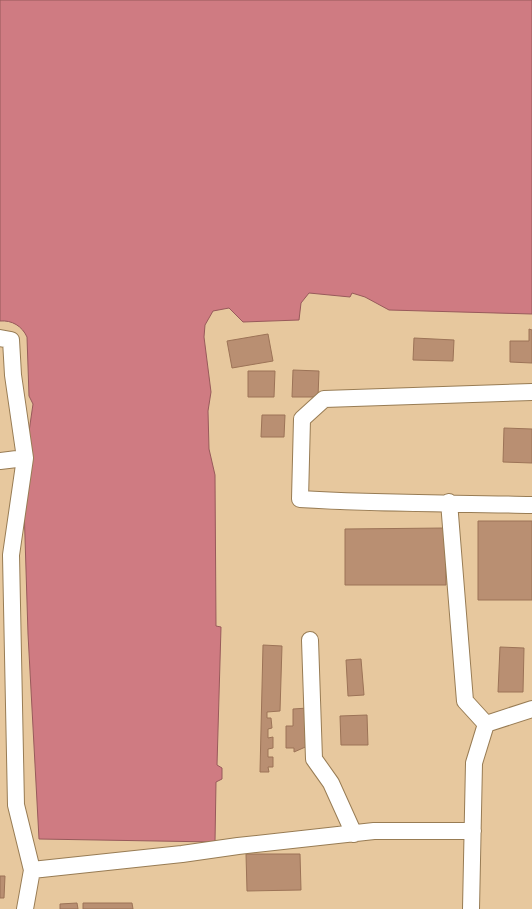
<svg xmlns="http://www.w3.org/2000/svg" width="532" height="909" font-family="Overpass,sans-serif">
	<rect width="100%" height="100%" fill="#e7c89e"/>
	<path fill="#cf7b82" stroke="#985a5b" d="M0 0H532V314L389 310 365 297 352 293 350 297 309 293 301 303 299 320 243 322 229 308 213 311 205 325 204 337 211 392 208 411 209 449 215 475 216 626 221 627 217 765 222 768V779L216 782 215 842 39 839 28 634 23 473 33 404 29 396 27 337C22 326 12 320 0 321Z"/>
	<path fill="#b98f72" stroke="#9c7357" d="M529 329 532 330V363L510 362V341H529Z
		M268 334 273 361 232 368 227 341Z
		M414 338 454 340 453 361 413 360Z
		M293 370 319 371 318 397H292Z
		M248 371H275L274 397H248Z
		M262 415H285L284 437H261Z
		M504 428 532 429V463L503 462Z
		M478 521H532V600H478Z
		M445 528 446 585H345V529Z
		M263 645 282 646 280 711 267 712V718H271L272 728 268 729V738L273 737V748L268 749V757H273V767H268L269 772H260Z
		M500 647 524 648 523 692H498Z
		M361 659 364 695 348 696 346 660Z
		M308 708 310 745 294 752V748H286V726H293V709Z
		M367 715 368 745H341L340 716Z
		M246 854H300L301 890 247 891Z
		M0 876H5L4 898H0Z
		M77 903 78 909H60V904Z
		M83 903H132L133 909H83Z"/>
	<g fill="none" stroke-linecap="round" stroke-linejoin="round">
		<defs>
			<path id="minor" d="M0 338 11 340 13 375 25 458 11 555 16 805 32 870 25 909
				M532 392 324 399 302 419 300 499C378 504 455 503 532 505
				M0 461 25 458
				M449 502 465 701 486 724
				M310 640 314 759 331 783 354 834
				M32 870 182 854 238 846 374 831H473
				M471 909 474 763 486 724 532 709"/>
		</defs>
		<use href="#minor" stroke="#987c54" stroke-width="18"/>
		<use href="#minor" stroke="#fff" stroke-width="16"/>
	</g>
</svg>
